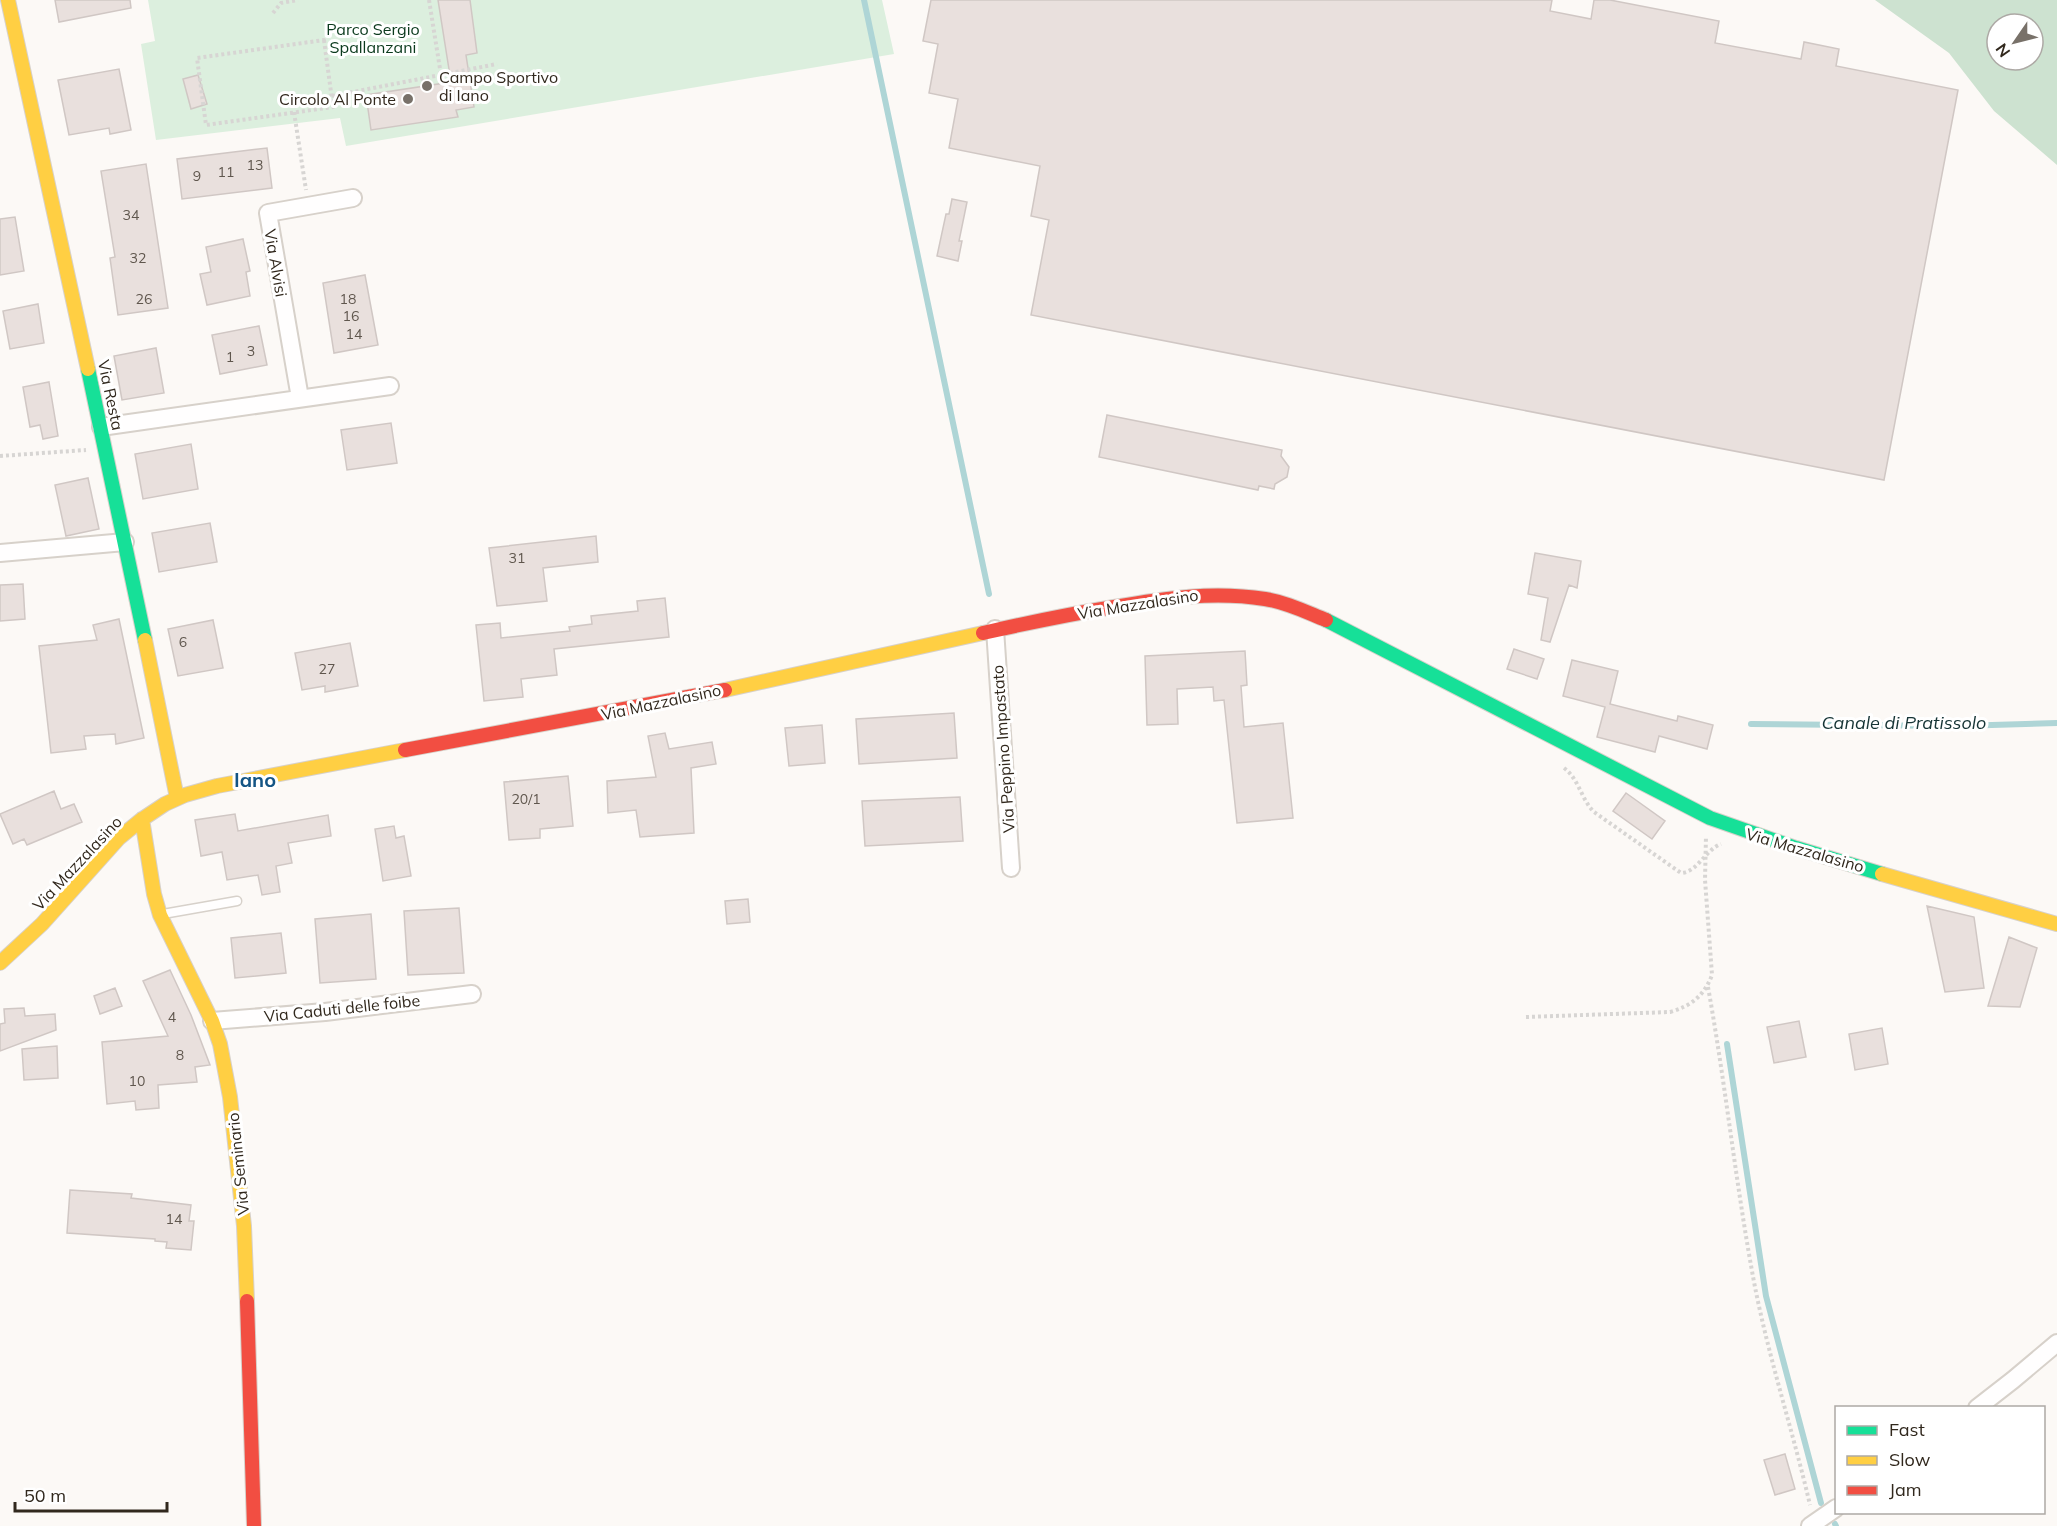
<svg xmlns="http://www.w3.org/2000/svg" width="2057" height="1526" font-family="Mulish,sans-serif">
	<rect width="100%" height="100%" fill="#fcf9f6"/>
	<path fill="#dcefde" d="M148 0H882L894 54 346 146 340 118 156 140 141 44 155 41Z"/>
	<path fill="#cde2d0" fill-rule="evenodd" d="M1875 0H2057V165L1994 111 1949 53ZM1997 24H2033V60H1997Z"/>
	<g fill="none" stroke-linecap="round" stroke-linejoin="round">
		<path stroke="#aed5d6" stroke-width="6" d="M864 0 989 594
			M1751 724 1958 726 2057 723
			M1727 1044 1766 1296 1821 1503
			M1835 1524 1836 1526"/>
	</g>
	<path fill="#e9e0dd" stroke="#d0c7c4" stroke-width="1.5" d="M55 0H130L131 8 59 22Z
		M438 0H470L477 53 466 55 474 107 456 110 458 117 371 130 366 95 451 82Z
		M931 0H1552L1550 11 1591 19 1594 0H1610L1719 21 1715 43 1801 59 1804 42 1839 49 1836 66 1958 90 1884 480 1031 315 1049 220 1031 216 1040 166 949 148 958 99 929 93 938 44 923 41Z
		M119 69 131 130 110 134 109 128 69 135 58 80Z
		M198 75 207 104 191 109 183 79Z
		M267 148 272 188 182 199 177 159Z
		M146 164 168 308 118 315 110 258 115 257 101 171Z
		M952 199 967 202 959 241H962L958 261 937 256 946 214H949Z
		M15 217 24 271 0 275V219Z
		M243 239 250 271 246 272 250 296 207 305 200 274 211 272 206 247Z
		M365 275 378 345 334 353 323 283Z
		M38 304 44 343 10 349 3 311Z
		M259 326 267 365 220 374 212 335Z
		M156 348 164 393 122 400 114 356Z
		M49 382 58 436 43 439 40 425 30 427 23 387Z
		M1107 415 1282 450 1281 456 1289 467 1287 477 1275 484 1274 489 1259 486 1258 490 1099 457Z
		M391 423 397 463 347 470 341 430Z
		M191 444 198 489 143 499 135 454Z
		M88 478 99 529 66 536 55 485Z
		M210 523 217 562 159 572 152 533Z
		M596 536 598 562 543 568 547 601 497 606 489 548Z
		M1535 553 1581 561 1577 588 1569 585 1550 642 1541 640 1548 598 1528 594Z
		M23 584 25 619 0 621V585Z
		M665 598 669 637 554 649 557 675 521 679 523 697 484 701 476 625 500 623 501 638 570 631 569 627 592 624 591 616 638 611 637 601Z
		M119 619 144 738 116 744 115 734 84 736 86 749 51 753 39 646 97 640 93 625Z
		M213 620 223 668 178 676 168 629Z
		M350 643 358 686 325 692V686L302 690 295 653Z
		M1514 649 1544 659 1537 679 1507 669Z
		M1245 651 1247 685 1241 686 1244 727 1283 723 1293 818 1237 823 1224 700 1214 701 1213 687 1177 689 1178 724 1147 725 1145 656Z
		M1572 660 1618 671 1610 704 1677 721 1678 716 1713 725 1707 749 1659 736 1655 752 1597 737 1605 707 1563 696Z
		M954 713 957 758 859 764 856 719Z
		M822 725 825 763 789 766 785 728Z
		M665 733 669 749 712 742 716 764 691 768 694 833 640 837 636 810 608 813 607 781 656 777 648 736Z
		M568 776 573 826 540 829V838L509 840 504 782Z
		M54 791 61 809 74 804 82 822 27 845 24 839 13 844 0 814Z
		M1626 793 1665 821 1652 839 1613 811Z
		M960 797 963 841 865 846 862 801Z
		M235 814 238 831 328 815 331 836 288 843 292 863 276 866 280 892 262 895 258 875 227 880 222 852 201 856 195 820Z
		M394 826 396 838 404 836 411 876 383 881 375 829Z
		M748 899 750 922 727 924 725 901Z
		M1927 906 1974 917 1984 988 1945 992Z
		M459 908 464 973 408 975 404 911Z
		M371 914 376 979 320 983 315 919Z
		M281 933 286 973 235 978 231 938Z
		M2009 937 2037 948 2020 1007 1988 1006Z
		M170 970 191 1015 210 1065 195 1067 197 1082 158 1085 159 1108 136 1110 135 1101 107 1104 102 1042 168 1036 143 981Z
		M115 988 122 1006 100 1014 94 996Z
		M24 1008 25 1016 55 1014 56 1030 0 1051V1024L5 1023 4 1009Z
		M1799 1021 1806 1057 1774 1063 1767 1027Z
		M1882 1028 1888 1064 1855 1070 1849 1034Z
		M57 1046 58 1078 24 1080 22 1049Z
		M70 1190 132 1194 131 1198 191 1205 189 1221H194L191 1250 166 1248 167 1242 155 1241V1239L67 1233Z
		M1785 1454 1795 1489 1775 1495 1764 1460Z"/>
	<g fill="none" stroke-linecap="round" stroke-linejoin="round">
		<defs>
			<path id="lane" d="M163 914 237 901"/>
			<path id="street" d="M300 398 268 213 353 198
				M101 427 390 386
				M0 553 125 542
				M995 629 1011 868
				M212 1021 325 1012 472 994
				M1977 1408 2013 1380 2057 1343
				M1810 1526 1836 1508"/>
			<path id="fast" d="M88 369 145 640
				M1326 620 1710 818 1796 848 1882 874"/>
			<path id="slow" d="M8 0 88 369
				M145 640 177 798
				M725 690 983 633
				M142 819 154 894 160 915 212 1021 220 1044 230 1097 244 1226 247 1301
				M1882 874 2057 924
				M0 963 42 924 119 838 141 820 165 804 185 795 217 786 405 750"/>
			<path id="jam" d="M983 633C1027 623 1070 614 1114 607 1165 598 1214 591 1265 599 1286 602 1306 612 1326 620
				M405 750 725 690
				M247 1301 254 1526"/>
		</defs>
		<use href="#lane" stroke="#d7d1ca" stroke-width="11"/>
		<use href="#street" stroke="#d7d1ca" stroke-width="20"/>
		<use href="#fast" stroke="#d7d1ca" stroke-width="16"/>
		<use href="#slow" stroke="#d7d1ca" stroke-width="16"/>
		<use href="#jam" stroke="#d7d1ca" stroke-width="16"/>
		<path stroke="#d7d5d3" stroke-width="4" stroke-dasharray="3 3" stroke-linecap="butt" d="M429 0 441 75
			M273 13 281 3 298 0
			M324 40 333 107 206 125 197 58Z
			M332 96 497 64
			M294 112 306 190
			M0 456 86 450
			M1564 768C1579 779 1581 799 1594 812L1681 873C1698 872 1705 850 1721 844
			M1708 987C1725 1081 1735 1177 1752 1271 1766 1350 1792 1427 1810 1505
			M1526 1017 1670 1012C1691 1006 1704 996 1712 975L1705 880 1706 836"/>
		<use href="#lane" stroke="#fffefe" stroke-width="8"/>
		<use href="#street" stroke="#fffefe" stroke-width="16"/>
		<use href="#fast" stroke="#16e098" stroke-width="14"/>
		<use href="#slow" stroke="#ffcf43" stroke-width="14"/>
		<use href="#jam" stroke="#f24e42" stroke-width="14"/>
	</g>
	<g fill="#787169" stroke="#fff" stroke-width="2">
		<circle cx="427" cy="86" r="6"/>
		<circle cx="408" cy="99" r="6"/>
	</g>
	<g text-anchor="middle" stroke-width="6" stroke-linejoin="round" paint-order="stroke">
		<g font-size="14" fill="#5f564d">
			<text x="255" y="170">13</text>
			<text x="226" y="177">11</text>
			<text x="197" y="181">9</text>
			<text x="131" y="220">34</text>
			<text x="138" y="263">32</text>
			<text x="144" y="304">26</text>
			<text x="348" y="304">18</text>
			<text x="351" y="321">16</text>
			<text x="354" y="339">14</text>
			<text x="251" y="356">3</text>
			<text x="230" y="362">1</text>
			<text x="517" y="563">31</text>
			<text x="183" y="647">6</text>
			<text x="327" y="674">27</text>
			<text x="526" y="804">20/1</text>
			<text x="172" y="1022">4</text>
			<text x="180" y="1060">8</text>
			<text x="137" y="1086">10</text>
			<text x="174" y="1224">14</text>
		</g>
		<g font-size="16" fill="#0a391c" stroke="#fff">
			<text x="373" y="35">Parco Sergio<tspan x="373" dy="18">Spallanzani</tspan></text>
		</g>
		<g font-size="16" fill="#31281d" stroke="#fff" text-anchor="start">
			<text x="439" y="83">Campo Sportivo<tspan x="439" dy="18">di Iano</tspan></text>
			<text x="396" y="105" text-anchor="end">Circolo Al Ponte</text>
		</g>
		<g font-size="16" fill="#31281d" stroke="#fff">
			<text transform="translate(276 263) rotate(80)" y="6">Via Alvisi</text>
			<text transform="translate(111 395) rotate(78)" y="6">Via Resta</text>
			<text transform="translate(1138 604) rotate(-9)" y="6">Via Mazzalasino</text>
			<text transform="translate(661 702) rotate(-12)" y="6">Via Mazzalasino</text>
			<text transform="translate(1003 749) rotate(-94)" y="6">Via Peppino Impastato</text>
			<text transform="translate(1805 850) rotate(16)" y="6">Via Mazzalasino</text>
			<text transform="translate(77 863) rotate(-47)" y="6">Via Mazzalasino</text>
			<text transform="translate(342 1008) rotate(-6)" y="6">Via Caduti delle foibe</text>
			<text transform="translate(238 1164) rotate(-96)" y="6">Via Seminario</text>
		</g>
		<g font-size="18" font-style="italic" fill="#163435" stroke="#fff">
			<text x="1904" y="729">Canale di Pratissolo</text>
		</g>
		<g font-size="20" font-weight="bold" fill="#145585" stroke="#fff">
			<text x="255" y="787">Iano</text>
		</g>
	</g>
	<rect x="1835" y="1406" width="210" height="108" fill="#ffffff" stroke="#ada9a5" stroke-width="1.5"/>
	<rect x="1847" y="1426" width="30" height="9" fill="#16e098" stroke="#ada9a5" stroke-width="1.5"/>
	<text x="1889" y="1436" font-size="18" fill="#31281d">Fast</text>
	<rect x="1847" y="1456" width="30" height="9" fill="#ffcf43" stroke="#ada9a5" stroke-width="1.5"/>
	<text x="1889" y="1466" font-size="18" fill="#31281d">Slow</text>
	<rect x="1847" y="1486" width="30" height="9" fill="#f24e42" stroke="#ada9a5" stroke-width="1.5"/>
	<text x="1889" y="1496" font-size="18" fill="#31281d">Jam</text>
	<g transform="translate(2015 42) rotate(235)"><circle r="28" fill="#ffffff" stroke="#ada9a5" stroke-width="1.5"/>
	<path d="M0-4.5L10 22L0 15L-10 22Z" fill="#787169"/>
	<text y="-9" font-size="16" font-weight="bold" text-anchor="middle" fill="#31281d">N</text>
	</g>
	<path d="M15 1502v9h152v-9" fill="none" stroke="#31281d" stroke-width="3"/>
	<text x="24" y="1502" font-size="18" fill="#31281d" stroke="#ffffff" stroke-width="4.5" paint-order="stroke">50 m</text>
</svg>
